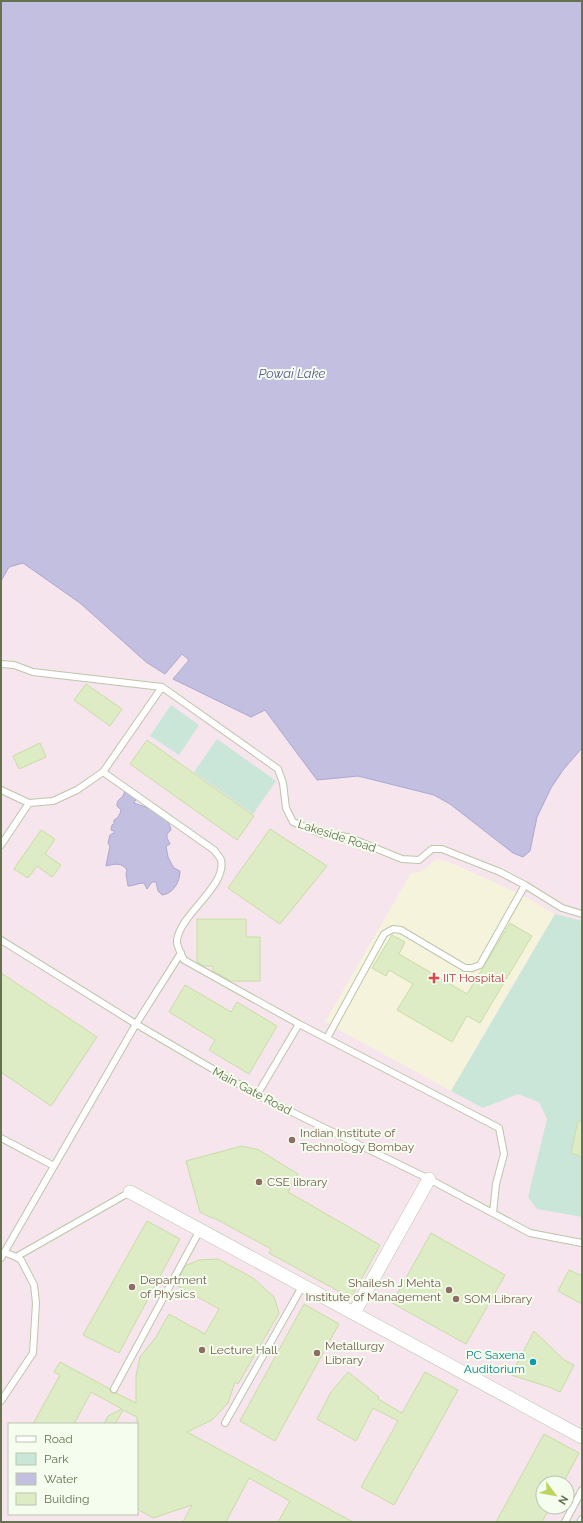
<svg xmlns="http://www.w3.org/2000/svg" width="583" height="1523" font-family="Raleway,sans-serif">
	<rect width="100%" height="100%" fill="#f0fae9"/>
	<path fill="#f6e5ec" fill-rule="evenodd" d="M22 563 80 603 146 662 165 674 182 654 189 660 173 679 265 710 317 780 358 776 434 795 450 804 513 853 530 851 537 817 551 788 563 770 582 748V1522H1V581L9 567ZM9 1424H137V1514H9ZM543 1483H567V1507H543Z"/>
	<path fill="#f6f3dd" d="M437 859 449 862 520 894 555 914 451 1091 325 1022 411 873 421 872Z"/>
	<path fill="#c9e6d9" d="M171 705 199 725 179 755 150 736Z
		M217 739 276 781 253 814 194 772Z
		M555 914 582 921V1217L537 1209 528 1197 547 1119 539 1102 518 1094 483 1108 451 1091Z"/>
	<path fill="#c3bfe1" stroke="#aca7d2" d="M1 1H582V748L563 770 551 788 537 817 530 851 523 857 513 853 450 804 434 795 358 776 317 780 265 710 251 717 173 679 189 660 182 654 165 674 146 662 80 603 23 563 9 567 1 581Z
		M126 789 137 797 134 803C148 808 168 813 171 830L167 834V838L170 844 166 846 168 857 171 863 174 868 180 871C180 882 173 894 162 895L158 891 156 882H152L147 889 144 883C138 883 134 886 128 886L126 874 127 870C122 862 114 864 106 866L110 846 108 843 110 835 114 833V831L111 830 112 825 114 824V820C118 818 120 815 121 810L117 806C117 800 119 800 122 797 124 795 124 792 126 789Z"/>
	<path fill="#ddecc4" stroke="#c9dca6" d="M86 684 122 709 110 726 74 700Z
		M147 740 254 816 237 840 130 764Z
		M40 743 46 757 19 769 13 756Z
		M270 829 327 866 280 924 228 888Z
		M41 830 55 839 45 854 61 865 52 877 37 866 28 878 14 869Z
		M197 919H246V937H260V981H231L213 971V966H204L197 962Z
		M510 923 532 936 480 1023 467 1016 452 1042 397 1010 413 984 389 970 386 976 372 968 392 935 405 942 399 954 467 994Z
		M1 973 97 1037 51 1106 1 1072Z
		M185 985 231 1012 237 1002 277 1026 249 1074 209 1050 215 1040 169 1012Z
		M578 1121H582V1157L571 1153Z
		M242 1146 259 1150 298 1174 288 1192 380 1245 351 1298 269 1253 271 1249 214 1218H212L200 1212 186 1161Z
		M147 1221 180 1239 119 1353 83 1335Z
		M431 1233 505 1275 466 1344 392 1303Z
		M218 1259 253 1278 274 1297 279 1313 238 1384 235 1382 228 1403 212 1420 187 1432 353 1522H278L290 1501 249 1478 226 1522H183L192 1505 153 1518 137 1509V1417L123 1410 115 1424H104L108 1416 122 1409 91 1392 74 1424H33L60 1375 54 1372 60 1362 110 1389 112 1393H116L136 1403V1376L140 1357 156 1337 169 1314 205 1334 219 1309 176 1285 185 1266 199 1260Z
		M569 1270 582 1276V1304L558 1291Z
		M304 1304 339 1324 275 1441 240 1421Z
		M534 1331 564 1360 574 1365 560 1392 549 1387 511 1375Z
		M348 1372 379 1397 378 1399 402 1413 425 1372 458 1390 394 1505 361 1487 398 1421 373 1408 356 1441 317 1419 331 1392Z
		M544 1434 579 1453 563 1483H543V1507H550L542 1522H496Z"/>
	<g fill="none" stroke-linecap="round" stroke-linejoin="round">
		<defs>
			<path id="lane" d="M1 664 14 665 33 672 162 687 278 769 283 783 286 808 293 822 322 834 348 837 402 859 419 860 432 849H442L500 872 525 885 562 908 582 914
				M103 772 214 850C216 853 220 857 221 860 227 886 181 913 177 940 176 946 182 955 184 960L299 1024 499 1128 504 1154 496 1184 493 1213
				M1 790 29 803
				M1 845 29 803 53 801 77 790 103 772 162 687
				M1 940 136 1024 257 1095 429 1179 530 1233 582 1243
				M327 1038 384 934 393 929 401 930 465 968H472L480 965 525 885
				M257 1095 299 1024
				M1 1138 54 1166
				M4 1252 16 1257 130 1192
				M1 1258 136 1024 181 953
				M114 1389 200 1230
				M1 1401 33 1353 36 1303 34 1285 21 1260 16 1257
				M225 1423 303 1285
				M565 1522 582 1490
				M580 1522 582 1519"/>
			<path id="street" d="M130 1192 582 1437
				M354 1313 429 1179"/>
		</defs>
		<use href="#lane" stroke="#bbc6ab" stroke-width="8"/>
		<use href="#street" stroke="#bbc6ab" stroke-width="14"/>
		<use href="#lane" stroke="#fff" stroke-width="6"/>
		<use href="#street" stroke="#fff" stroke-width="13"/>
	</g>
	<path fill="#e0444e" stroke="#f5fdef" stroke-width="1.5" d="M432 972h4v4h4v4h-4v4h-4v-4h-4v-4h4z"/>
	<g fill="#8d6e63" stroke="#f5fdef" stroke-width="1.5">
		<circle cx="292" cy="1140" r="4"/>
		<circle cx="259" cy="1182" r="4"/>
		<circle cx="132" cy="1287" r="4"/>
		<circle cx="449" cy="1290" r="4"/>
		<circle cx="456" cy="1299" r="4"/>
		<circle cx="202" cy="1350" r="4"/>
		<circle cx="317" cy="1353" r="4"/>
	</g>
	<circle fill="#0f9aa8" stroke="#f5fdef" stroke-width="1.5" cx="533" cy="1362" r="4"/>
	<g text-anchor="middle" stroke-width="4" stroke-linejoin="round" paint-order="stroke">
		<g font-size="12" fill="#66714f" stroke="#f5fdef">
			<text transform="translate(337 836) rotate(18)" y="4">Lakeside Road</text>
			<text transform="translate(252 1091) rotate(28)" y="4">Main Gate Road</text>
		</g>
		<g font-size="12" fill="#be3a42" stroke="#f5fdef" text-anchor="start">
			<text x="443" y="982">IIT Hospital</text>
		</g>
		<g font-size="12" fill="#785e54" stroke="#f5fdef" text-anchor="start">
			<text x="300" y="1137">Indian Institute of<tspan x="300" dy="14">Technology Bombay</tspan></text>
			<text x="267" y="1186">CSE library</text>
			<text x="140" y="1284">Department<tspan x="140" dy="14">of Physics</tspan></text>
			<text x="441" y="1287" text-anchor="end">Shailesh J Mehta<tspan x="441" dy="14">Institute of Management</tspan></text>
			<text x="464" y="1303">SOM Library</text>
			<text x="325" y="1350">Metallurgy<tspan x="325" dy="14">Library</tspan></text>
			<text x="210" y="1354">Lecture Hall</text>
		</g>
		<g font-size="12" fill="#0d838f" stroke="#f5fdef" text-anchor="end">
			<text x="525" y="1359">PC Saxena<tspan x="525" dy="14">Auditorium</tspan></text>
		</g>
		<g font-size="13" font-style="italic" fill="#5f5695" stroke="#f5fdef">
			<text x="292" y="378">Powai Lake</text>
		</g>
	</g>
	<rect width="583" height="1523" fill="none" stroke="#66714f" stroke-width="4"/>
	<rect x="8" y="1423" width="130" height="92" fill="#f5fdef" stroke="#bcc5af"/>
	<rect x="16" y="1436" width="20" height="6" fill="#ffffff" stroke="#bcc5af"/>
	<text x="44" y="1443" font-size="12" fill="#66714f">Road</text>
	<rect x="16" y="1453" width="20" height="12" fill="#c9e6d9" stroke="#bcc5af"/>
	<text x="44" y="1463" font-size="12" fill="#66714f">Park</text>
	<rect x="16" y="1473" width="20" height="12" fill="#c3bfe1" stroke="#bcc5af"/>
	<text x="44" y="1483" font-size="12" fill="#66714f">Water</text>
	<rect x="16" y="1493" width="20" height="12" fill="#ddecc4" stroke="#bcc5af"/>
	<text x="44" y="1503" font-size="12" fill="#66714f">Building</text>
	<g transform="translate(555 1495) rotate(122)"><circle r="19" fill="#f5fdef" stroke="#bcc5af"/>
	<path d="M0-3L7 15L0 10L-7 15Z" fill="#bdd45d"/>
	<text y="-6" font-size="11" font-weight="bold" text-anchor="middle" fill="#66714f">N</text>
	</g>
</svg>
